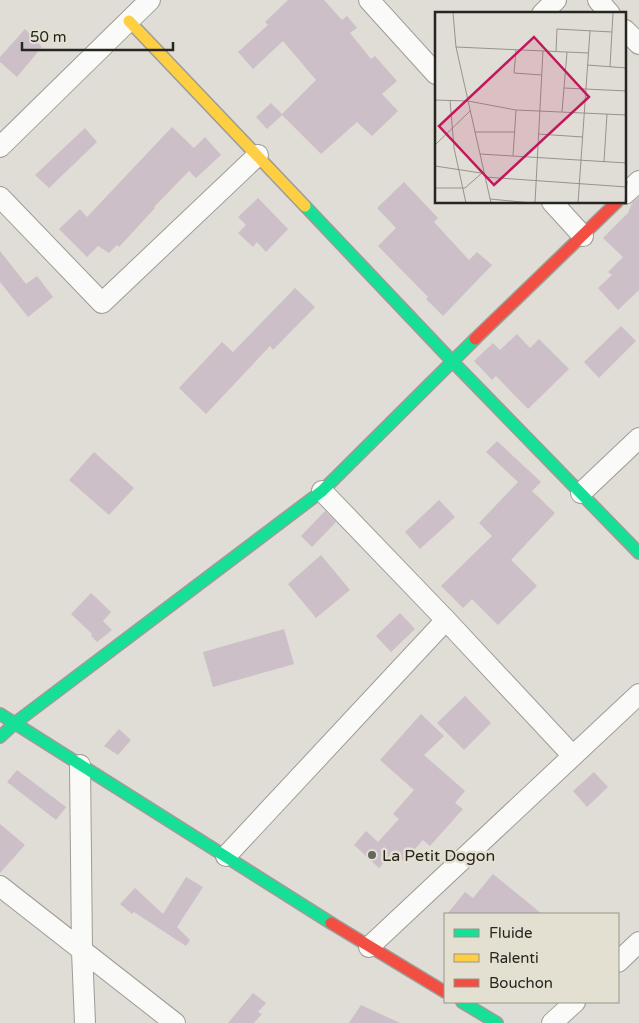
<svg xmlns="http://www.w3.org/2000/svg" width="639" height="1023" font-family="'Varela Round',sans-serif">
	<rect width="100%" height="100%" fill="#dfddd5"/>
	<path fill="#ccbfc8" d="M288 0H324L342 20 347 16 357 28 350 33 371 59 375 56 397 81 382 94 398 111 372 136 357 122 321 154 282 115 267 129 256 117 271 103 282 114 316 80 283 41 253 69 238 52 268 25 265 22Z
		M25 29 42 47 17 77 0 62V57Z
		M172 127 194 148 205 137 221 155 196 178 189 171 154 207 155 208 119 247 117 245 109 253 98 246 87 257 59 229 80 209 87 217Z
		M85 128 97 142 49 188 35 175Z
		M404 182 438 218 434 222 469 260 477 252 492 265 443 316 426 299 428 297 378 246 396 228 377 208Z
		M639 197V290L618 310 598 288 612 275 608 272 623 257 603 238 628 213 632 203Z
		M258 198 288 229 266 252 257 242 253 247 238 233 246 225 238 217Z
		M0 251 26 284 37 276 53 297 28 317 0 282Z
		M295 288 315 307 273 350 270 346 206 414 179 388 222 342 233 352Z
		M621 326 636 341 599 378 584 362Z
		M517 334 530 348 539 339 569 369 528 409 496 376 492 380 474 361 493 343 500 350Z
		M497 441 541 482 532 491 555 513 511 560 537 586 498 625 472 599 463 608 441 586 492 536 479 523 518 482 486 452Z
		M94 452 134 488 109 515 69 480Z
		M439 500 455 517 420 549 405 532Z
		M325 511 336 522 312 547 301 536Z
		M321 555 350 590 316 618 288 584Z
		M91 593 111 612 103 621 112 630 97 642 91 636 92 634 71 614Z
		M400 613 415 629 391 652 376 636Z
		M284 629 294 664 213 687 203 652Z
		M465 696 491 723 464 750 437 723Z
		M421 714 444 736 424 755 465 791 455 803 463 809 430 846 423 840 404 861 393 852 379 868 354 845 366 831 378 842 399 819 393 814 414 790 380 760Z
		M119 729 131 740 118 755 104 746Z
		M17 770 66 807 56 820 7 782Z
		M594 772 608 787 587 807 573 791Z
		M0 824 25 845 0 873Z
		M493 874 542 914H447L465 892 473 898Z
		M186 877 203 887 177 927 190 940 186 946 134 912 132 914 120 904 135 888 163 914Z
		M253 993 266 1003 258 1012 262 1014 254 1023H228Z
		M361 1005 400 1023H349Z"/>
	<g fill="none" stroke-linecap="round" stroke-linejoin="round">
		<defs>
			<path id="street" d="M369 0 436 74
				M598 0 610 14
				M542 14 556 0
				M625 30 639 44
				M0 147 150 0
				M625 194 639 181
				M0 197 102 303 258 155
				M552 202 583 236
				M322 491 446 620 573 756
				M581 493 639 438
				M80 765 82 951 85 1023
				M226 856 446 620
				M0 886 175 1023
				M369 947 639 694
				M618 962 639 942
				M552 1023 575 1002"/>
			<path id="fast" d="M305 206 452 361 639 553
				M0 714 331 923
				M0 737 15 723 322 491 475 339
				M462 1002 497 1023"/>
			<path id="slow" d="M129 21 305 206"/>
			<path id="jam" d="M475 339 617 202
				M331 923 445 992"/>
		</defs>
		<use href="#street" stroke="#9e9c96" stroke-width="22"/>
		<use href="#fast" stroke="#9e9c96" stroke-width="14"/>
		<use href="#slow" stroke="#9e9c96" stroke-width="14"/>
		<use href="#jam" stroke="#9e9c96" stroke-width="14"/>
		<use href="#street" stroke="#fafaf9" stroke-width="20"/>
		<use href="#fast" stroke="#16e098" stroke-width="11"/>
		<use href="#slow" stroke="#ffcf43" stroke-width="11"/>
		<use href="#jam" stroke="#f24e42" stroke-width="11"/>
	</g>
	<circle fill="#67655f" stroke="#e3e0d1" stroke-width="2" cx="372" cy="855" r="5"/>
	<g text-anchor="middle" stroke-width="5" stroke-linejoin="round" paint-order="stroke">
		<g font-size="16" fill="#26251f" stroke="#e3e0d1" text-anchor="start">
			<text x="382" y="861">La Petit Dogon</text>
		</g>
	</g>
	<g transform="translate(435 12)">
		<rect width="191" height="191" fill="#dfddd5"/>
		<path fill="none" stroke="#95938c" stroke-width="1" d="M18 1 21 35 56 191M21 35 153 41M81 38 79 61 107 63M121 39 122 17 177 20M152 53 192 56M175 55 178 1M129 76 192 79M0 88 33 89 81 98 192 103M15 88 19 136 31 191M127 100 132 40M40 120H80M103 122 148 125M0 133 35 99M45 142 192 151M78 144 81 98M169 150 172 102M0 154 46 161M50 165 192 175M0 176H30L47 161M55 187 97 191M100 191 108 39M143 191 155 19M190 191 192 169"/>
		<path fill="#c2185b" fill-opacity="0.15" stroke="#c2185b" stroke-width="2.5" d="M99 25 154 85 59 173 4 114Z"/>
		<rect width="191" height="191" fill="none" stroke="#26251f" stroke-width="2.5"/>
	</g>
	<rect x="444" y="913" width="175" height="90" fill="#e3e0d1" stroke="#97958a"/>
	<rect x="454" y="929" width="25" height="8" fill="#16e098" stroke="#97958a"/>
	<text x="489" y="938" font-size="15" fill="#26251f">Fluide</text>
	<rect x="454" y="954" width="25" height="8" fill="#ffcf43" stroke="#97958a"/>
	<text x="489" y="963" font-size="15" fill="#26251f">Ralenti</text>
	<rect x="454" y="979" width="25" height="8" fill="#f24e42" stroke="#97958a"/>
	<text x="489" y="988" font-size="15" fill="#26251f">Bouchon</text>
	<path d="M22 42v8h151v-8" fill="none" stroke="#26251f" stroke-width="2.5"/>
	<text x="30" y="42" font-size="15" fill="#26251f" stroke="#e3e0d1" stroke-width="4" paint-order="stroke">50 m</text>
</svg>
